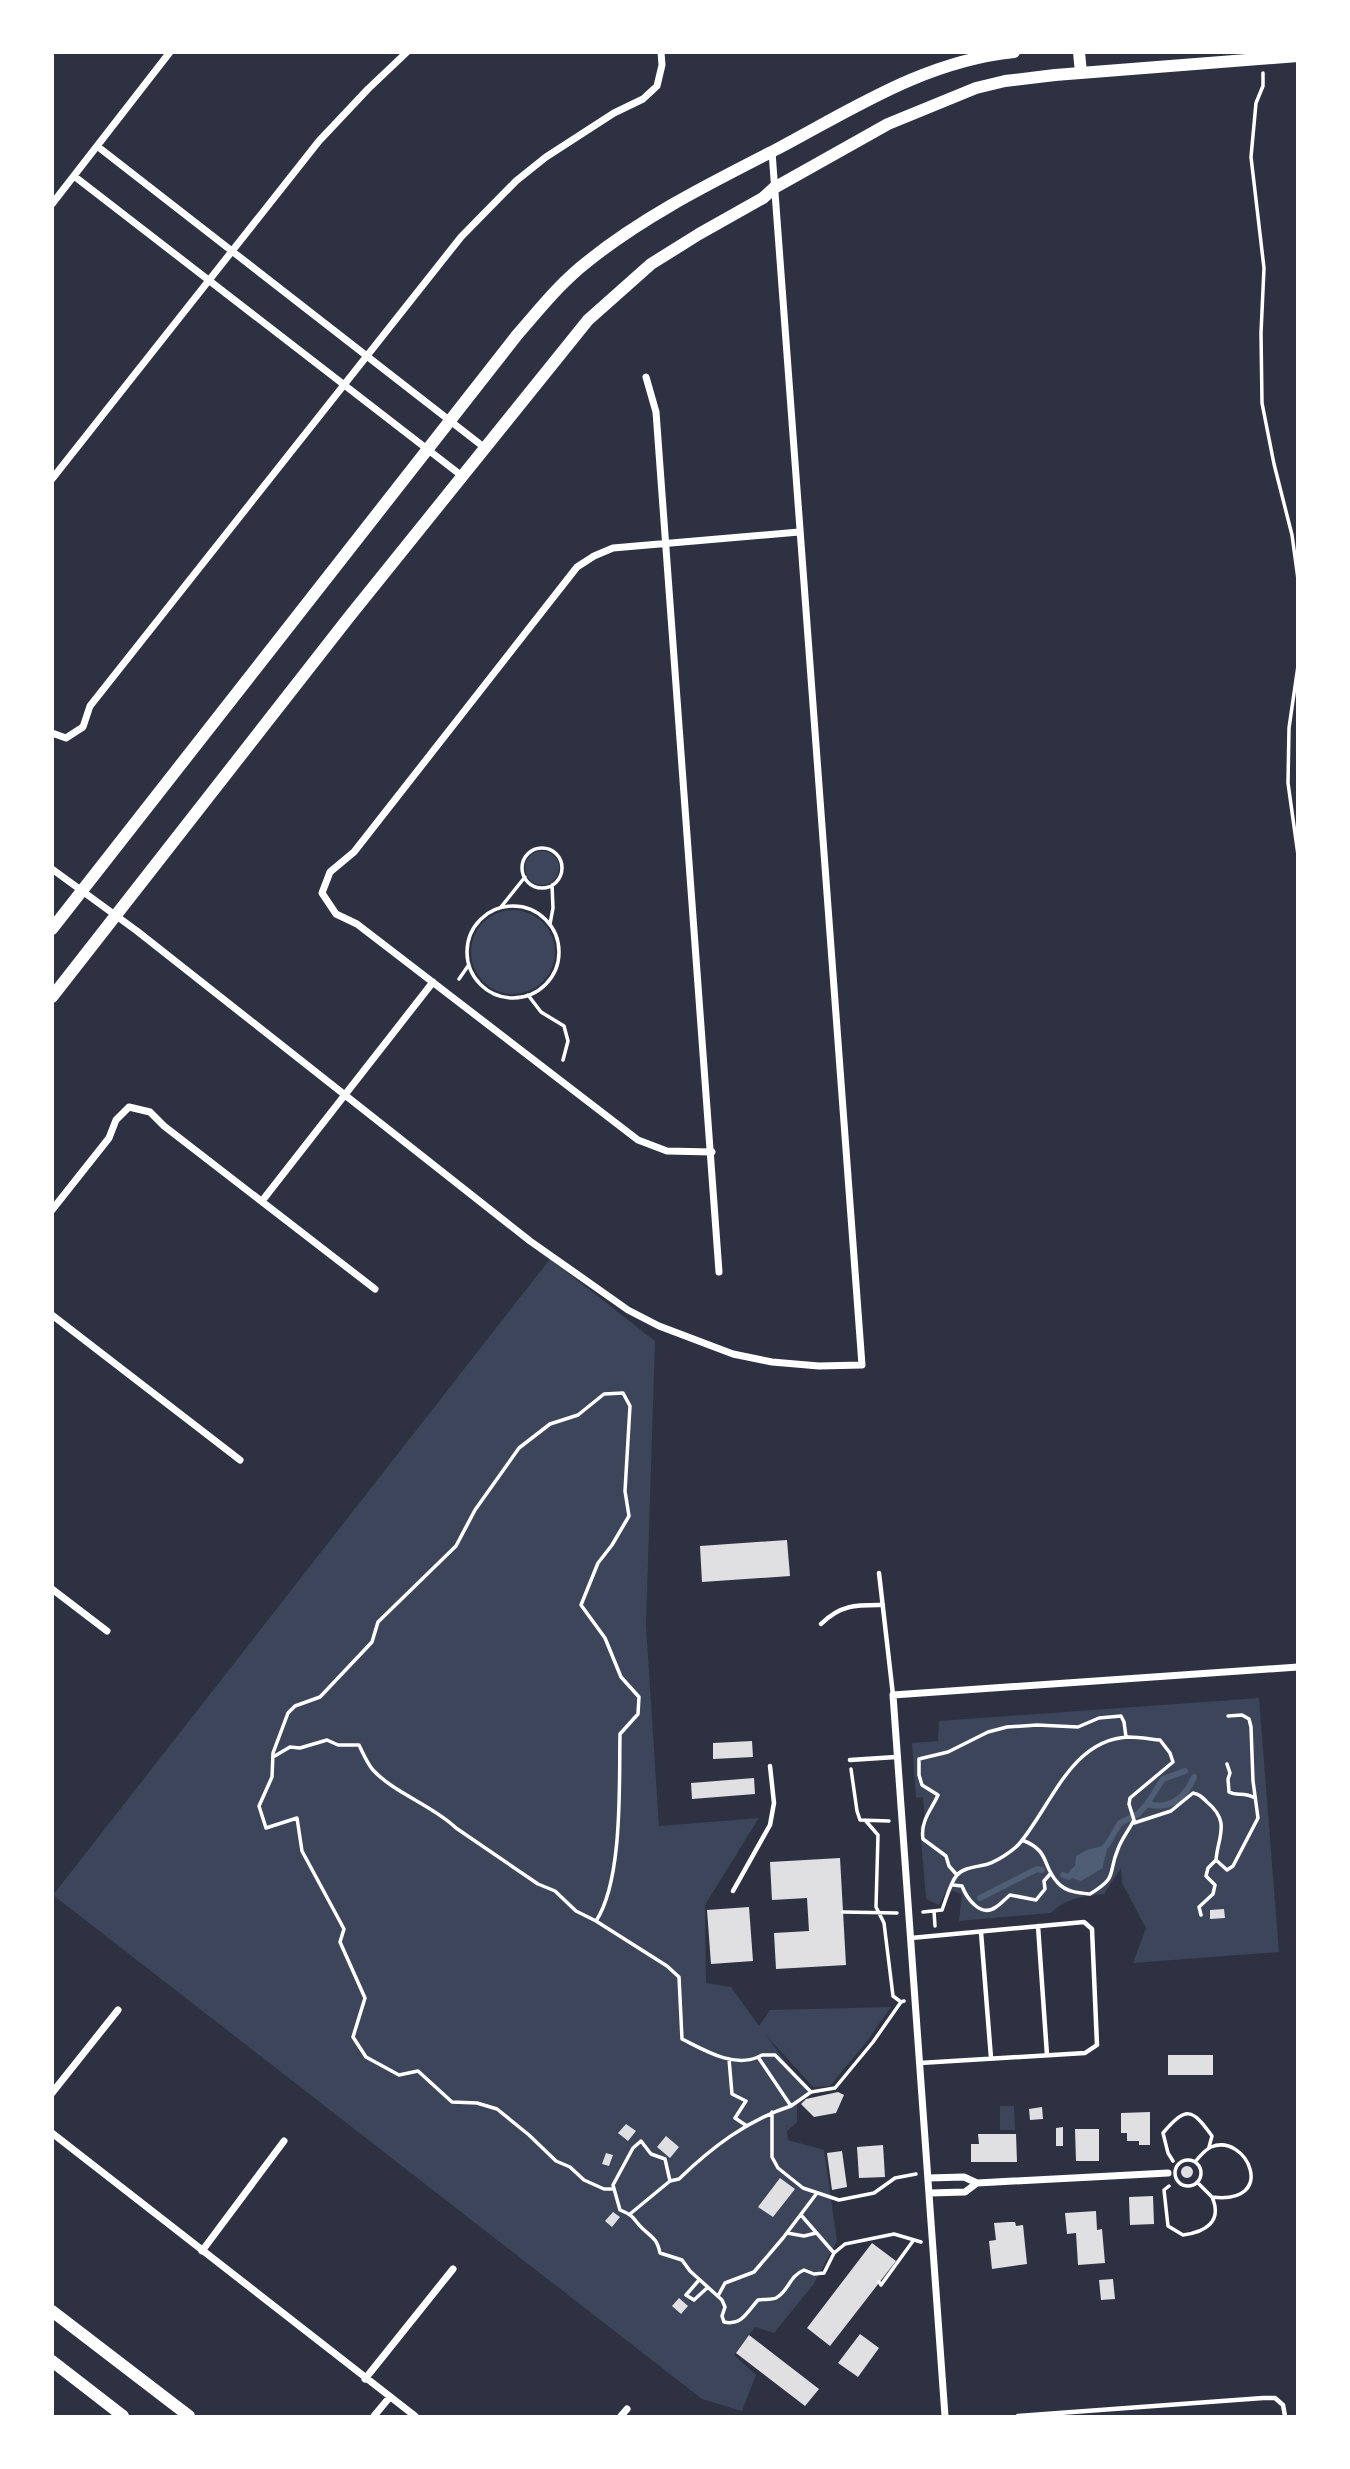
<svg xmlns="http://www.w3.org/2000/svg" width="1350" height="2469" font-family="'Exo 2',sans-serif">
	<rect width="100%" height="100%" fill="#2d3142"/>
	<path fill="#3c4559" d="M525 868a17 17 0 1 1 34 0a17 17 0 1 1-34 0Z
		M471 952a42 42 0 1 1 84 0a42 42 0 1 1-84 0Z
		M550 1259 655 1341 646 1625 659 1826 759 1818 705 1905 706 1983 731 1987 759 2026 770 2010 891 2007 868 2040 830 2086 813 2087 765 2034 810 2095 797 2104V2122L787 2131 788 2140 824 2150 837 2241 813 2285 774 2333 755 2327 734 2355 756 2375 742 2411 702 2399 53 1895Z
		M1259 1698 1279 1952 1133 1963 1146 1928 1122 1883 1121 1868 1104 1894C1084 1896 1066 1898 1051 1913L959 1921 962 1894 947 1889 939 1905 926 1899 920 1827 925 1821 923 1797 916 1798 912 1743 938 1741 939 1721Z
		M1000 2106H1014L1015 2130H1000Z"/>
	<path fill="#4f5d75" d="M1107 1845C1108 1854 1103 1859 1103 1868L1081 1881 1069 1877 1070 1870 1075 1866 1076 1856 1087 1850Z"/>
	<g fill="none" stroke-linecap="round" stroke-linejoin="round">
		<path stroke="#4f5d75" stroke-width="6" d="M1147 1804C1170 1810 1185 1798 1194 1777
			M1101 1850 1107 1845 1120 1823 1138 1814 1147 1804 1163 1779 1185 1771
			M1063 1875 1069 1877 1074 1872
			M980 1898 1037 1869 1042 1870"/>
	</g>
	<path fill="#e0e0e3" d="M787 1540 790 1576 702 1582 700 1546Z
		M752 1741 753 1757 713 1759V1743Z
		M754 1778 755 1794 692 1799 691 1783Z
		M840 1858 846 1965 776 1969 774 1933 809 1931 807 1898 772 1900 770 1862Z
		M749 1907 753 1961 711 1964 707 1910Z
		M1224 1909 1225 1918 1210 1919V1910Z
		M1168 2055H1213V2075H1168Z
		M838 2092 844 2095 836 2113 814 2117 801 2104 806 2099Z
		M1042 2107 1043 2119 1030 2120 1029 2109Z
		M1150 2112V2145H1139V2141H1127V2133H1121V2113Z
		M626 2124 636 2131 628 2141 618 2133Z
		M1063 2127V2146H1056V2128Z
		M1075 2129H1099V2161H1076Z
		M978 2134H1016L1017 2162H971V2144H979Z
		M666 2136 679 2147 670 2158 657 2147Z
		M883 2145 885 2177 859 2178 857 2147Z
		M842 2151 847 2187 832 2190 827 2153Z
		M606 2153 613 2155 609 2166 602 2164Z
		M1181 2172a6 6 0 1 1 12 0a6 6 0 1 1-12 0Z
		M780 2178 795 2189 773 2217 758 2207Z
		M1153 2196 1154 2224 1130 2225 1129 2197Z
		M1096 2211 1097 2230 1102 2229 1105 2263 1078 2265 1076 2233 1067 2234 1065 2213Z
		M613 2212 620 2217 612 2227 605 2221Z
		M1009 2222H1015L1016 2226 1023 2225 1027 2264 992 2269 989 2241 996 2240 994 2223Z
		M872 2243 896 2261 830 2346 807 2328Z
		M1113 2279 1115 2299 1101 2300 1099 2280Z
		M679 2298 688 2306 681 2314 672 2306Z
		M860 2334 879 2348 858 2377 838 2363Z
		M749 2335 819 2389 805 2406 736 2353Z"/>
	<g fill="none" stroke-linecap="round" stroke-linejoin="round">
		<path stroke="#fff" stroke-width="3.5" d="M1263 73V86L1256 103 1251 157 1264 268 1261 333 1262 403 1274 464 1292 535 1298 579
			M1298 666 1289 728 1288 783 1298 855
			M522 868a20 20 0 1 1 40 0a20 20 0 1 1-40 0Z
			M467 952a46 46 0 1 1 92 0a46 46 0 1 1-92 0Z
			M501 907 525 877
			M550 924 553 908 552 885
			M459 979 468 966
			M528 995 541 1012 564 1026 568 1041 563 1060
			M273 1757 290 1747 300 1748 327 1740 338 1745H359C363 1753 367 1763 373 1770 394 1793 434 1806 456 1828L538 1884 555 1891 576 1911 596 1921
			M1227 1764 1230 1773 1228 1779 1229 1792C1238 1797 1243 1791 1255 1798
			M851 1769 857 1811 860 1820 889 1821
			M865 1820 878 1835 876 1907 884 1923 893 1996 901 2002
			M1134 1823 1171 1811 1193 1793C1199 1794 1202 1797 1207 1802 1231 1822 1218 1836 1216 1860L1227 1870 1233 1866 1258 1818 1253 1781 1251 1727 1249 1719 1242 1715 1228 1716
			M957 1875 949 1866 946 1856 923 1839C920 1821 932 1809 938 1795L922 1785 919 1775V1759L948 1752 988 1732 1007 1727 1037 1725 1078 1727 1099 1718 1121 1716 1124 1722 1126 1737
			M953 1885 962 1886C967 1899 981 1918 996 1907 1001 1904 1005 1899 1010 1895L1036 1900 1045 1889 1044 1881 1051 1873
			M934 1911 935 1926
			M843 1912 897 1913
			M923 1912 942 1910C946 1900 950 1883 957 1875 964 1867 978 1867 988 1864 997 1861 1013 1851 1019 1844 1051 1807 1070 1740 1128 1737 1139 1737 1150 1739 1160 1740L1170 1753 1173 1762 1130 1798 1129 1804 1134 1820C1129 1830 1122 1838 1118 1849 1107 1875 1119 1876 1090 1894 1079 1893 1066 1892 1058 1883 1041 1865 1051 1851 1022 1840
			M1201 1915 1199 1907 1213 1894 1215 1885 1206 1876 1208 1868 1216 1860
			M904 2001 901 2002 873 2042 835 2088 811 2092 775 2055H762L758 2057 791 2106C747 2120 711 2148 679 2179L670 2181 665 2159 651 2154 641 2141 633 2148 613 2185 620 2210C637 2217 632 2219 643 2229 653 2238 657 2239 660 2253L682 2260 690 2271 722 2300 725 2307 722 2316 724 2322C742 2326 747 2312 758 2300 763 2299 772 2300 776 2298 789 2291 789 2276 804 2270L814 2274 824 2273 834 2253 845 2244 894 2234 921 2242
			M729 2059 732 2094 746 2101 735 2118 747 2126
			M791 2106 811 2092
			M772 2112V2157L778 2168 803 2188 839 2200 874 2193 895 2178 916 2174
			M1175 2173a13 13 0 1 1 26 0a13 13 0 1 1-26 0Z
			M1173 2161 1168 2153 1163 2133C1186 2106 1192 2108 1212 2136L1209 2147
			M1197 2182 1212 2197
			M1169 2186 1164 2190 1168 2226 1183 2235C1205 2232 1223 2222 1212 2197 1279 2205 1247 2132 1211 2147 1205 2150 1199 2157 1195 2162
			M613 2189H604L584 2180 570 2167 556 2161 529 2135 497 2109 477 2103 452 2102 418 2071 399 2075 366 2057 353 2037 365 1998 340 1942 344 1929 302 1851 297 1818 266 1828 259 1806 272 1777 273 1753 288 1713 295 1706 320 1697 372 1642 378 1622 456 1546 475 1510 519 1448 550 1424 578 1415 604 1394 623 1393 630 1406 625 1491 629 1516 612 1545 598 1563 581 1605 605 1638 621 1677 639 1697 638 1714 620 1734C619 1784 623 1880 596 1921L667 1966 679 1977 682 2039C704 2050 733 2068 758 2057
			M630 2214 670 2181
			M801 2215 834 2253
			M787 2233 804 2236 816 2233
			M699 2280 686 2295 694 2300 707 2288
			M879 2282 881 2285 913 2241
			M718 2296 725 2283 754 2272 783 2238 817 2193"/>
		<path stroke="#fff" stroke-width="4.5" d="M879 1573 893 1695
			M821 1624C841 1604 857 1605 883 1605
			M850 1760 896 1757
			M733 1891 770 1825 774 1803 770 1766
			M1038 1926 1047 2055
			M981 1932 991 2058
			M911 1938 1084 1922 1092 1929 1097 2045 1085 2053 920 2063
			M1018 2416 1263 2398H1275L1283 2405 1285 2416"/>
		<path stroke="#fff" stroke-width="7" d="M97 146 485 448
			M74 176 462 476
			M52 204 170 52
			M646 377 656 412 719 1272
			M52 479 319 141 368 89 407 52
			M52 733 66 738 83 727 90 706 461 237 516 181 546 157 614 113 643 99 657 86 662 65 661 52
			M52 869 137 931 530 1241 628 1310 659 1326 733 1354 772 1362 819 1366 862 1365 772 152
			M712 1152 667 1151 638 1140 357 924 336 914 322 893 330 872 354 852 577 567 594 556 613 548 799 532
			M262 1201 433 982
			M52 1210 109 1138 116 1120 129 1107 150 1112 164 1126 375 1289
			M52 1315 240 1460
			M52 1589 107 1631
			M52 2093 118 2010
			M52 2133 415 2416
			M928 2178 964 2177 977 2183
			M930 2193 965 2192 977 2183 1168 2173
			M202 2251 284 2141
			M365 2379 453 2269
			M374 2416 389 2398
			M621 2416 627 2409
			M945 2416 893 1695 1298 1667"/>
		<path stroke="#fff" stroke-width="12" d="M1079 52 1081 73
			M52 929 517 335C539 310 560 283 587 262 645 215 713 182 779 148 856 107 926 61 1014 52
			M52 997 349 617 588 320 651 264 699 234 763 198 774 188 888 124 976 88 1005 81 1055 75 1298 56
			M52 2311 189 2416
			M52 2361 123 2416"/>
	</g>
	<rect width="1350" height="2469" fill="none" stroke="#ffffff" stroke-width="108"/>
</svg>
